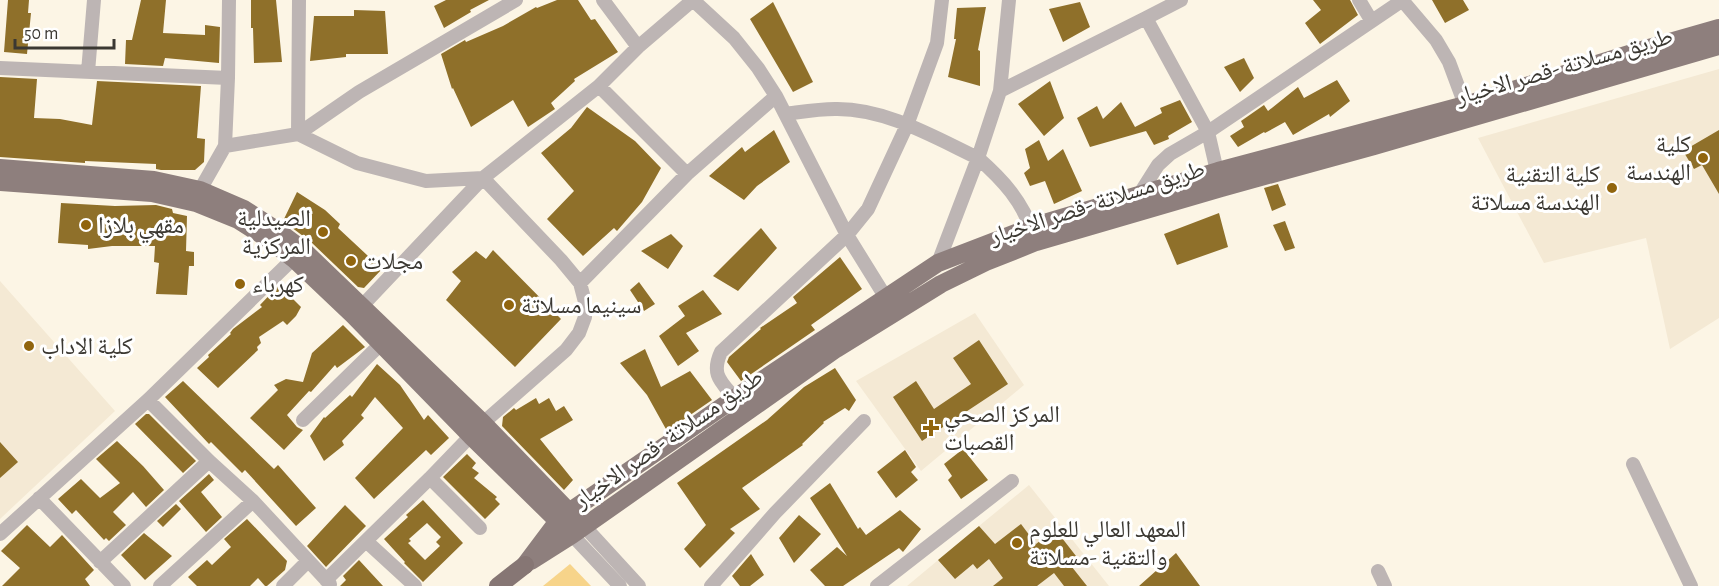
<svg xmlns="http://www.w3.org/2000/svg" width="1719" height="586" font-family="'Alegreya Sans','Noto Naskh Arabic',sans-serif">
	<rect width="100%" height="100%" fill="#fcf5e5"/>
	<path fill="#f4e9d4" d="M1719 69V318L1670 349 1646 238 1544 263 1478 138Z
		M0 281 115 411 0 519Z
		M975 313 1024 385 921 471 856 381Z
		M1029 485 1109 586H907L979 526Z"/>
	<path fill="#f7d48a" d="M570 564 591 586H543Z"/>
	<path fill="#8f702a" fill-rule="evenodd" d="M8 0H29L28 13H31L27 54 4 52Z
		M141 0H166L163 33 205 35V25L220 27 219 63 165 58 163 66 125 64 126 40H132Z
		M251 0H276L282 62 254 63 253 28H251Z
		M446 0H489L470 10 471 12 444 28 434 6Z
		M557 0H578L591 20 595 19 618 52 574 79 575 81 551 103 555 109 528 127 513 100 471 127 453 88 452 89 441 54 465 40 466 42 503 26 536 7 537 8Z
		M1313 0H1350L1358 15 1320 44 1305 23 1321 10Z
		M1432 0H1463L1469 10 1445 23Z
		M773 2 813 82 793 92 750 19Z
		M1080 2 1090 27 1063 42 1049 9Z
		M986 7 978 50 980 51V86L948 77 956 39H954L957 8Z
		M354 10 385 11 388 54H346V57L310 61 314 16H354Z
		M1244 58 1254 78 1240 92 1224 67Z
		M0 77 37 79 34 118 60 119 92 125 97 81 201 86 197 138 205 139 204 162 195 170H161L156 169V164L85 161V163L0 157Z
		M1337 80 1350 101 1330 117 1329 114 1293 135 1285 122 1265 133 1264 132 1238 147 1230 136 1244 127 1241 121 1264 105 1268 111 1298 87 1304 98Z
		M1050 81 1064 118 1044 136 1018 104Z
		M1180 100 1192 122 1168 136 1169 139 1154 145 1146 131 1090 147 1077 118 1097 106 1103 119 1121 102 1135 127 1162 113 1160 108Z
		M587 107 635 141 661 168 642 202 617 231 614 228 583 256 547 219 574 191 541 153 571 128Z
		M774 130 790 162 757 186 744 200 709 176 742 147 745 152Z
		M1719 130V194L1702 165 1694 169 1683 151Z
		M1039 140 1048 161 1063 149 1082 191 1054 204 1045 181 1030 186 1024 173 1030 168 1025 149Z
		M1278 184 1286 205 1272 211 1264 188Z
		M297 192 325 210 340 224 338 228 382 269 364 288 358 287 311 242 283 221Z
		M61 203 115 206 156 205 172 209 173 213 187 216 186 251 194 252V266H189L187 295 156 294 159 263 154 262 155 246H112L88 249V245L58 243Z
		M1219 213 1228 247 1177 265 1164 234Z
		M1285 221 1295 248 1285 251 1273 225Z
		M761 228 777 248 738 291 713 276Z
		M671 234 683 246 668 269 641 251Z
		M493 250 561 319 515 367 446 300 461 281 452 272 476 251 486 259Z
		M840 257 862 289 811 325 815 330 741 381 727 362 729 357 761 329 760 328 797 303 793 297Z
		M639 282 655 304 644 311 630 290Z
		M279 285 301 307 296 316 287 325 283 321 259 337 261 343 257 347 258 350 218 388 197 368 209 357 208 355 231 334 230 333 233 329 262 307 260 305Z
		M703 290 722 314 686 333 699 351 678 366 659 336 685 316 678 306Z
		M343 325 365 347 337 368 335 365 311 392 309 391 287 415 297 427 303 430 284 450 250 418 278 390 274 385 286 379 303 382 312 353Z
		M979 340 1008 384 922 441 893 397 916 381 934 409 971 384 953 358Z
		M645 349 661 387 690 371 712 400 667 431 647 395 620 363Z
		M377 364 400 385 424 420 428 415 449 438 431 455 426 450 374 499 355 478 403 428 375 397 361 415 364 418 342 441 344 445 324 461 310 436 324 417 325 418 350 395 352 397Z
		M835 368 856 400 849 411 845 408 823 422 824 423 802 444 803 445 742 488 760 509 730 529 735 533 700 568 684 549 706 525 677 483 767 420 804 387Z
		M183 381 274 469 278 465 316 508 296 526 245 470 242 473 211 442 209 444 165 397Z
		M536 398 539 404 549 398 556 411 564 406 573 420 540 439 573 480 564 490 502 426 503 417 514 408 516 410Z
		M146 414H149L196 461 183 473 135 424Z
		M117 441 143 466 164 490 146 507 133 492 113 512 126 525 109 541 106 538 104 540 76 510 72 514 58 499 81 479 100 498 120 483 96 459Z
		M0 442 18 462 0 478Z
		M963 449 988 480 961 499 948 480 952 476 944 464Z
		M905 450 916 467 911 472 918 480 896 498 877 472Z
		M467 454 476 463 472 468 479 473 474 478 497 497 495 499 500 504 485 519 443 477Z
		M209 474 214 480 201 492 222 517 206 532 179 501Z
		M830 483 858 529 860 527 866 535 900 510 921 529 903 552 899 548 843 586H825L810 570 837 547 847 556 810 498Z
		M423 500 463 543 423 582 404 563 405 562 384 539 408 517 406 515ZM427 523 441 537 436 542 440 546 425 560 408 543 411 541 409 539Z
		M176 504 181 509 163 527 157 521Z
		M345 505 366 526 326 567 307 546Z
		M799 515 821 534 794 563 779 538Z
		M247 519 287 561 285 570 267 586H265L258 578 250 586H197L188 577 207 560 212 565 231 547 224 539Z
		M1021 524 1036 544 1055 529 1076 556 1068 562 1087 586H1064L1054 573 1037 586H993L1003 578 989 559 977 569 973 564 955 579 938 560 979 526 995 544Z
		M27 525 50 547 62 535 94 570 85 579 90 586H2L20 568 1 551Z
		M144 533 172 556 145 580 121 555Z
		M1176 553 1200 586H1139Z
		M751 554 764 575 750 586H740L732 576Z
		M359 560 383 586H340L346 580 343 576Z"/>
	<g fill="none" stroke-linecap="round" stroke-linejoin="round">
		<path stroke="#bdb5b4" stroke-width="14" d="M603 0 638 47
			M693 0 734 38 758 68 776 96 847 235 891 306
			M1359 0 1371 20
			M1402 0 1436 40 1449 62 1465 105
			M1146 18 1181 0
			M0 68 228 78
			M88 72 94 0
			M599 86 687 174
			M1000 91 1146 18 1208 132 1219 180
			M785 114C801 112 818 109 835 109 885 108 934 137 978 158L1000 91 1009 0
			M298 134 359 92 516 0
			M298 134 299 0
			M225 146 298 134 357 163 426 181 483 178 561 260 580 283 585 302V317L579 333 566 350 483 423 430 478 326 580
			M200 190 225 146 228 78 229 0
			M1139 195 1158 165 1170 154 1208 132 1403 0
			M938 263 978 158C1004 181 1022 201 1034 235
			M580 283 687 174 776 96
			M362 306 483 178 599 86 638 47 693 0
			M148 400 209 461 253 501 330 584
			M739 404C725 384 709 378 721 352L847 235 868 209 907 125 937 43 942 0
			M303 420 387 338
			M1633 464 1691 586
			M430 478 480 528
			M39 498 124 586
			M584 526 639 586
			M0 534 148 400 299 253
			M572 535 620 586
			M366 541 415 586
			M100 562 209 461
			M1378 571 1385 586
			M160 586 253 501
			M283 586 308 561
			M711 586 775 513 864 421
			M877 586 1012 481"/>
		<path stroke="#8e7f7d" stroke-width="18" d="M0 168 154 180 200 190 244 209 275 229 303 250 483 423 577 520
			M0 182 152 193 196 203 238 220 268 239 294 259 353 315 471 436 566 529
			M531 561 572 535 836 349 941 284 986 262 1036 242 1221 188 1374 146 1719 46
			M525 565 558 521 569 512 735 398 938 263 1031 227 1139 195 1218 171 1465 105 1635 52 1719 28"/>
		<path stroke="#867674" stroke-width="18" d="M498 586 525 565"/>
	</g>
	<g fill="#91650e" stroke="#fff" stroke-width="2">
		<circle cx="1703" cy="158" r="6"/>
		<circle cx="1612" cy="188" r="6"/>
		<circle cx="86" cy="225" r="6"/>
		<circle cx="323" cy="232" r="6"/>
		<circle cx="351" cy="261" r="6"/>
		<circle cx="240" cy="284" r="6"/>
		<circle cx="509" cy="305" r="6"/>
		<circle cx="29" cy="346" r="6"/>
		<path d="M928 419h6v6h6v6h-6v6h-6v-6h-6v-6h6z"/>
		<circle cx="1017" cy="543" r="6"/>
	</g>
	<g text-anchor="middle" stroke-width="6" stroke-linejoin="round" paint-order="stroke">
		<g font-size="24" fill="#3b3832" stroke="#fff">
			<text transform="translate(1564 66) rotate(-16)" y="8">طريق مسلاتة -قصر الاخيار</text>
			<text transform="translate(1097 202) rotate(-18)" y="8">طريق مسلاتة -قصر الاخيار</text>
			<text transform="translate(668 438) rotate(-35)" y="8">طريق مسلاتة -قصر الاخيار</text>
		</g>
		<g font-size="24" fill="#3b3832" stroke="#fff" text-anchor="start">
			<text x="1691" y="152" text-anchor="end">كلية<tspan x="1691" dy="28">الهندسة</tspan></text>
			<text x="1600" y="182" text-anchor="end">كلية التقنية<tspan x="1600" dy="28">الهندسة مسلاتة</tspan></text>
			<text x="311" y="226" text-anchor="end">الصيدلية<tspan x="311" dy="28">المركزية</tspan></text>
			<text x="98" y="233">مقهي بلازا</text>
			<text x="363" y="269">مجلات</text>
			<text x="252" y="292">كهرباء</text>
			<text x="521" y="313">سينيما مسلاتة</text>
			<text x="41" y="354">كلية الاداب</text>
			<text x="944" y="422">المركز الصحي<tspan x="944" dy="28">القصبات</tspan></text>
			<text x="1029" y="537">المعهد العالي للعلوم<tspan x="1029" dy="28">والتقنية -مسلاتة</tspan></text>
		</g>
	</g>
	<path d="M15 39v9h99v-9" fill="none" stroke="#3b3832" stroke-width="3"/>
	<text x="24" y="39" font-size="18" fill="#3b3832" stroke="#ffffff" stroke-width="4.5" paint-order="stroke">50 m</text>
</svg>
